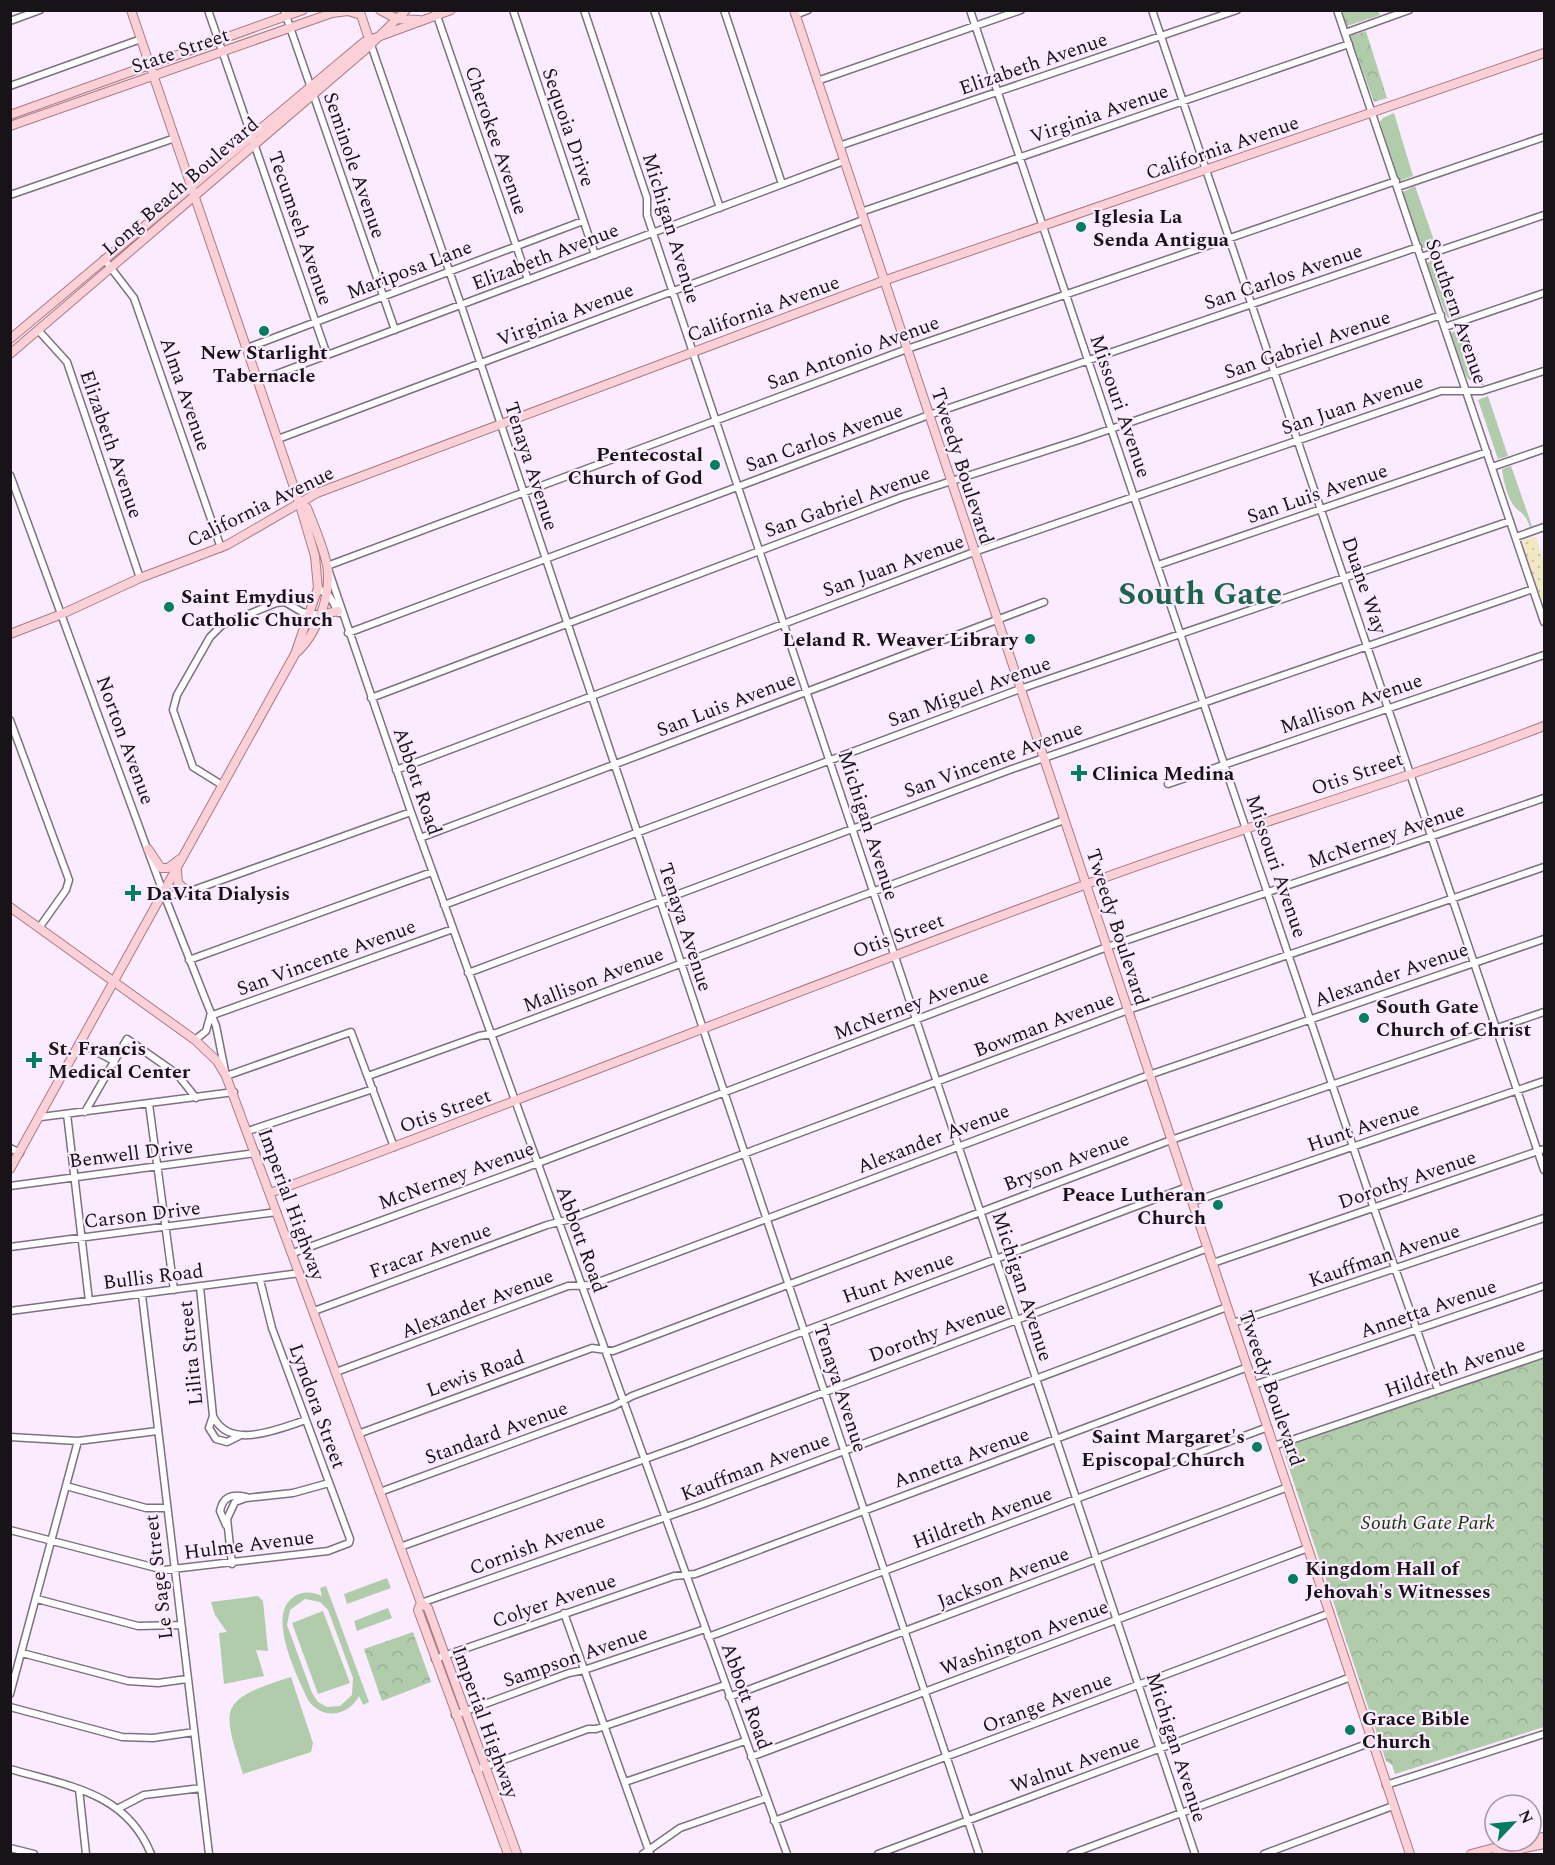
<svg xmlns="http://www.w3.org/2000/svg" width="1555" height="1865" font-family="Spectral,serif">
	<defs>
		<pattern id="sand-dots" width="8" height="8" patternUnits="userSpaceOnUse" patternTransform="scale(1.5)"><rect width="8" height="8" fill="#f2e8c3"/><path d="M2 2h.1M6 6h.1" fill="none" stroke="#cfc6a7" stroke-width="1.8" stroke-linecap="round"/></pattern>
		<pattern id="park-crowns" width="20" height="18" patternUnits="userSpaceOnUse" patternTransform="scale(1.5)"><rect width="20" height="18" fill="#b0ccaa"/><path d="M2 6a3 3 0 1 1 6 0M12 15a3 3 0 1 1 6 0" fill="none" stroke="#97ae92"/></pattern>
	</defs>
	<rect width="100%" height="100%" fill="#faecfe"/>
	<path fill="#b0ccaa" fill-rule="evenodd" d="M1394 113 1413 176 1399 181 1380 122 1383 118Z
		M1415 186 1436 246 1422 248 1403 192Z
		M1441 256 1461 316 1451 319 1447 317 1427 263Z
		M1464 326 1484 386 1468 379 1465 374 1451 333Z
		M1488 396 1508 456 1498 459 1478 400Z
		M1511 466 1532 526 1530 527C1524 510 1519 514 1512 503 1507 495 1503 479 1502 469Z
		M387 1578 391 1588 347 1604 344 1594Z
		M326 1586 369 1702 363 1705 359 1696C348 1717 322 1720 308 1700 297 1676 265 1613 295 1596 304 1591 313 1592 322 1596L320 1588ZM305 1599 320 1602 328 1610 353 1678 352 1695 340 1706 327 1707 318 1702 312 1693 287 1625 290 1610Z
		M258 1596 263 1601 268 1651 256 1650 264 1676 224 1684 219 1633 227 1632 215 1615 211 1602Z
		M388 1608 392 1618 357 1631 354 1621Z
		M323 1611 350 1683 318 1694 292 1623Z
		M291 1677 313 1743 311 1752 243 1774C221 1705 219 1700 291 1677Z"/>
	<path fill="url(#sand-dots)" d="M1536 537 1544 563V600L1541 599 1522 544 1523 540Z"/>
	<path fill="url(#park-crowns)" d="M1342 11H1378L1380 15 1347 26Z
		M1366 31 1387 98 1374 102 1350 36Z
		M1544 1357V1727L1395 1774 1392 1765 1386 1761 1283 1450 1285 1447Z
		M413 1632 431 1682 382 1701 364 1649Z"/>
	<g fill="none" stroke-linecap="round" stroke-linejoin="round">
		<defs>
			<path id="minor" d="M208 10 327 355
				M284 10 395 330
				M435 10 528 280
				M513 10 595 255
				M584 10 647 198V215L1195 1854
				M654 10 720 208
				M724 10 782 184
				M970 10 1372 1203 1438 1390
				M1152 10 1544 1170
				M1337 10 1544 622
				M795 15 808 10
				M10 21 40 10
				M1345 33 1409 10
				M370 42 461 305 979 1854
				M817 81 1021 10
				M10 86 141 39
				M839 146 1237 10
				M1398 187 1544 137
				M10 195 175 138
				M861 212 1349 44
				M1421 257 1544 215
				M104 259 134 298 221 548
				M1445 327 1544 293
				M38 330 67 362 140 578
				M247 348 583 221
				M258 381 844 161
				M278 439 863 220
				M1492 467 1544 449
				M10 475 163 892 216 1026 226 1076 351 1032 394 1147
				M1516 537 1544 527
				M1158 565 1487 452
				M318 588 330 597 339 613
				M348 633 929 415 1418 247
				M371 698 902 497 1079 440 1441 315
				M10 720 69 880 66 890 39 928
				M396 770 974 552 1441 391H1482L1544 371
				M1168 784 1544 655
				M222 785 193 767 173 710 177 695 210 637 222 625 276 603 285 602 302 612 320 615
				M420 838 1044 602
				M163 892 172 895 188 892 411 812
				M444 905 1020 689 1510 521
				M189 960 432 872
				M468 973 1012 769 1533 589
				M210 1016 453 929
				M195 1040 206 1031 210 1017
				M80 1043 114 1061
				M368 1076 479 1036 496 1033 1064 820
				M149 1104 174 1290
				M85 1112 127 1039 177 1074 196 1098
				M67 1114 89 1301
				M41 1117 234 1092
				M248 1131 373 1089
				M10 1148 20 1153
				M10 1186 256 1153
				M1192 1202 1544 1081
				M10 1247 277 1212
				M293 1253 525 1168 1107 947 1544 798
				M1213 1263 1544 1149
				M200 1287 213 1416C229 1451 278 1429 306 1420
				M142 1295 209 1854
				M10 1311 300 1273
				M314 1311 547 1225 567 1220 1128 1010 1544 867
				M1233 1323 1544 1218
				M336 1372 568 1286 590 1285 612 1277 1149 1075 1544 939
				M1254 1385 1544 1286
				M213 1416 209 1428 216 1439 227 1442 239 1436
				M358 1434 592 1348 613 1351 1171 1140 1544 1012
				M10 1437 78 1441 157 1431
				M1274 1446 1544 1354
				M66 1486 146 1508H166
				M380 1492 614 1406 632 1396 1187 1187
				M226 1525 220 1511C223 1496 232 1494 246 1497
				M10 1530 164 1570 328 1551 349 1543 350 1539 272 1328 260 1280
				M400 1547 684 1445 1208 1248
				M232 1564 227 1519 235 1502 246 1498 293 1493 329 1483
				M37 1599 138 1626 180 1625
				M421 1603 703 1504 1227 1307
				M564 1613 650 1854
				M708 1637 1268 1427
				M22 1653 128 1681 158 1683 187 1679
				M435 1659 674 1576 695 1574 1248 1367
				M10 1694 78 1441
				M729 1697 1288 1487
				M10 1707 122 1737 153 1738 194 1732
				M455 1715 569 1673 584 1670 705 1629
				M751 1757 1308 1548
				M10 1769C68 1786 126 1792 151 1854
				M476 1770 588 1729H596L725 1685
				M625 1782 745 1741
				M1386 1785 1544 1734
				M79 1789 86 1854
				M119 1808 144 1795 201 1788
				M774 1821 1330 1613
				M10 1848 34 1854
				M643 1854 680 1828 766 1798
				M787 1854 411 812 327 566 907 349 1396 181
				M878 1854 1351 1677
				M1071 1854 1372 1742
				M1264 1854 1393 1806"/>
			<path id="major" d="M380 10 397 19 419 20
				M794 10 1410 1854
				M10 115 303 10
				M10 126 332 13 348 11 361 15 370 42
				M10 339 364 42 451 10
				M10 354 365 50 406 10
				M320 615 338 611
				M10 634 62 614 140 578 227 545 317 493 883 281 1544 53
				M295 654C317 635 332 594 327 565 323 546 314 526 307 508L299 502
				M148 849 161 868H168L180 859
				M177 871 178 883 188 892
				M10 907 195 1040 217 1061 226 1076 421 1603 428 1608 517 1854
				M10 1169 295 654 318 588 315 556 299 502 131 10
				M270 1193C543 1092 813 984 1087 884 1238 828 1394 784 1544 726
				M421 1603 418 1610 508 1854
				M1531 1839 1544 1837
				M1471 1854 1520 1841
				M1497 1854 1544 1844"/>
		</defs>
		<use href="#minor" stroke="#7d7180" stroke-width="9"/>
		<use href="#major" stroke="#aa7a83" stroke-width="10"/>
		<use href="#minor" stroke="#fff" stroke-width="6"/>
		<use href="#major" stroke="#fbd1d7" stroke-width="8"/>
	</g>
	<g fill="#007e5d" stroke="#faecfe" stroke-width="2">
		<circle cx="1081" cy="227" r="6"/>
		<circle cx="264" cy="331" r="6"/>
		<circle cx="715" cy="465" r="6"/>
		<circle cx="169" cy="607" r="6"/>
		<circle cx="1030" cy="639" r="6"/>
		<path d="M1076 764h6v6h6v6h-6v6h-6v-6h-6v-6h6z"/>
		<path d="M130 884h6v6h6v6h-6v6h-6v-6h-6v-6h6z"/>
		<circle cx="1364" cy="1018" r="6"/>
		<path d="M31 1051h6v6h6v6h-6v6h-6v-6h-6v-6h6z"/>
		<circle cx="1218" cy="1205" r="6"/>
		<circle cx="1257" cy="1447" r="6"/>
		<circle cx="1293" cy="1579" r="6"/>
		<circle cx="1350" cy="1730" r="6"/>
	</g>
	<g text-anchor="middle" stroke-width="4.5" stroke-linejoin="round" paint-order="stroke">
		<g font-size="20" fill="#181319" stroke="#faecfe">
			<text transform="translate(180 50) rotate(-19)" y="7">State Street</text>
			<text transform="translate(1033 63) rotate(-19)" y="7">Elizabeth Avenue</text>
			<text transform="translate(1099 113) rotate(-19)" y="7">Virginia Avenue</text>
			<text transform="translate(569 127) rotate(71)" y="7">Sequoia Drive</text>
			<text transform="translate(497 140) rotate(71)" y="7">Cherokee Avenue</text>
			<text transform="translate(1222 147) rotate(-19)" y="7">California Avenue</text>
			<text transform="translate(355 165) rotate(71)" y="7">Seminole Avenue</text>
			<text transform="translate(180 186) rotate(-41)" y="7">Long Beach Boulevard</text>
			<text transform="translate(301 228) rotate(71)" y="7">Tecumseh Avenue</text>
			<text transform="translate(672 228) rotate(73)" y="7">Michigan Avenue</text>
			<text transform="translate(545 256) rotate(-21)" y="7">Elizabeth Avenue</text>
			<text transform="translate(409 269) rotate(-21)" y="7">Mariposa Lane</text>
			<text transform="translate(1283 276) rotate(-19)" y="7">San Carlos Avenue</text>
			<text transform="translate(763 308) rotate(-20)" y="7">California Avenue</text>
			<text transform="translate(1457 311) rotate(71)" y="7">Southern Avenue</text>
			<text transform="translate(565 314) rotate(-21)" y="7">Virginia Avenue</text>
			<text transform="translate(1307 344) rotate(-19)" y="7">San Gabriel Avenue</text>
			<text transform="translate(853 352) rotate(-20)" y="7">San Antonio Avenue</text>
			<text transform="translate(186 394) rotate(71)" y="7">Alma Avenue</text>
			<text transform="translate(1352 404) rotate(-19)" y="7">San Juan Avenue</text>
			<text transform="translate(1121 406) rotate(71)" y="7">Missouri Avenue</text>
			<text transform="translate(824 437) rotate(-20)" y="7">San Carlos Avenue</text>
			<text transform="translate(112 444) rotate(71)" y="7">Elizabeth Avenue</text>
			<text transform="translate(532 466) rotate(72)" y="7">Tenaya Avenue</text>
			<text transform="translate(963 466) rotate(72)" y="7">Tweedy Boulevard</text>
			<text transform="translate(1317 493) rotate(-19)" y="7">San Luis Avenue</text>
			<text transform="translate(847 501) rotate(-20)" y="7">San Gabriel Avenue</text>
			<text transform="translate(260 506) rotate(-26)" y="7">California Avenue</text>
			<text transform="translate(893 565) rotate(-20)" y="7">San Juan Avenue</text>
			<text transform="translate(1365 585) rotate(71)" y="7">Duane Way</text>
			<text transform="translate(969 691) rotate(-20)" y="7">San Miguel Avenue</text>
			<text transform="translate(1351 703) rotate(-19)" y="7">Mallison Avenue</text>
			<text transform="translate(726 704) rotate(-21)" y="7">San Luis Avenue</text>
			<text transform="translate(126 740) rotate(70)" y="7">Norton Avenue</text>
			<text transform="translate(993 759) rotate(-20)" y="7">San Vincente Avenue</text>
			<text transform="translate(1357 773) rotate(-19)" y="7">Otis Street</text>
			<text transform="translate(418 781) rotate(71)" y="7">Abbott Road</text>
			<text transform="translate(869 825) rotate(72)" y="7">Michigan Avenue</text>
			<text transform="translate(1386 835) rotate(-19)" y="7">McNerney Avenue</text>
			<text transform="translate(1277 866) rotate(71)" y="7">Missouri Avenue</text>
			<text transform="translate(686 927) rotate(72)" y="7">Tenaya Avenue</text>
			<text transform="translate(1118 927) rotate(72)" y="7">Tweedy Boulevard</text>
			<text transform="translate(898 935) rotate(-20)" y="7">Otis Street</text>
			<text transform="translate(326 957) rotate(-20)" y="7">San Vincente Avenue</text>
			<text transform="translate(1391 974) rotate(-19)" y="7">Alexander Avenue</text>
			<text transform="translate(593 979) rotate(-21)" y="7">Mallison Avenue</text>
			<text transform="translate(911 1004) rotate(-21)" y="7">McNerney Avenue</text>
			<text transform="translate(1044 1024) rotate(-21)" y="7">Bowman Avenue</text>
			<text transform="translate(445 1110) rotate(-20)" y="7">Otis Street</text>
			<text transform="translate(1363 1126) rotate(-19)" y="7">Hunt Avenue</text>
			<text transform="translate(933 1138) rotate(-21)" y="7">Alexander Avenue</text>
			<text transform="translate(131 1153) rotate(-7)" y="7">Benwell Drive</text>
			<text transform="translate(1066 1161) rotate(-21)" y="7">Bryson Avenue</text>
			<text transform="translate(456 1175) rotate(-20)" y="7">McNerney Avenue</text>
			<text transform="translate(1407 1179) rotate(-19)" y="7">Dorothy Avenue</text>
			<text transform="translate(292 1204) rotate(70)" y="7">Imperial Highway</text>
			<text transform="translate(142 1214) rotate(-7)" y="7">Carson Drive</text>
			<text transform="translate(582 1239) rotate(70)" y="7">Abbott Road</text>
			<text transform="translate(430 1250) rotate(-20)" y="7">Fracar Avenue</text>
			<text transform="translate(1384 1255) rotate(-19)" y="7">Kauffman Avenue</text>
			<text transform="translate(153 1276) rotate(-7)" y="7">Bullis Road</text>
			<text transform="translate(898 1277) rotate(-20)" y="7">Hunt Avenue</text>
			<text transform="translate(1023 1286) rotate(72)" y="7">Michigan Avenue</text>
			<text transform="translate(477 1303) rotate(-21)" y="7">Alexander Avenue</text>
			<text transform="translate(1428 1308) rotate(-19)" y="7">Annetta Avenue</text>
			<text transform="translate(937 1331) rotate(-20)" y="7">Dorothy Avenue</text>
			<text transform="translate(190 1353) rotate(-96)" y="7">Lilita Street</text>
			<text transform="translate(1455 1367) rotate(-19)" y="7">Hildreth Avenue</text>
			<text transform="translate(475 1373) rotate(-20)" y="7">Lewis Road</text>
			<text transform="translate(841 1388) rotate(72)" y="7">Tenaya Avenue</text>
			<text transform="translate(1272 1388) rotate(71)" y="7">Tweedy Boulevard</text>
			<text transform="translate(318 1406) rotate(70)" y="7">Lyndora Street</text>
			<text transform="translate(496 1432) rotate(-20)" y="7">Standard Avenue</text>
			<text transform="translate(961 1457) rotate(-20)" y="7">Annetta Avenue</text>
			<text transform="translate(755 1466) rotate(-21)" y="7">Kauffman Avenue</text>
			<text transform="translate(982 1517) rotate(-20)" y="7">Hildreth Avenue</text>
			<text transform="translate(249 1544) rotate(-7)" y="7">Hulme Avenue</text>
			<text transform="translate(537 1544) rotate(-20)" y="7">Cornish Avenue</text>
			<text transform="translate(158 1577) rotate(-97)" y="7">Le Sage Street</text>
			<text transform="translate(1003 1577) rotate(-21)" y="7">Jackson Avenue</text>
			<text transform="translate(554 1600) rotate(-19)" y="7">Colyer Avenue</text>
			<text transform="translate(1024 1637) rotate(-21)" y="7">Washington Avenue</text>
			<text transform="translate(575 1656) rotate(-19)" y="7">Sampson Avenue</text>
			<text transform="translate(747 1696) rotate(70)" y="7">Abbott Road</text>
			<text transform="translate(1047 1702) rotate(-21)" y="7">Orange Avenue</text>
			<text transform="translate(486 1722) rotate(70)" y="7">Imperial Highway</text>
			<text transform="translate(1177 1747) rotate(72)" y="7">Michigan Avenue</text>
			<text transform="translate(1075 1763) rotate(-20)" y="7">Walnut Avenue</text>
		</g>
		<g font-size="20" font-weight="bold" fill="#181319" stroke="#faecfe" text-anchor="start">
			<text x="1093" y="223">Iglesia La<tspan x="1093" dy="23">Senda Antigua</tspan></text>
			<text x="264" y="359" text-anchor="middle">New Starlight<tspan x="264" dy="23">Tabernacle</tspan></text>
			<text x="703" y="461" text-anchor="end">Pentecostal<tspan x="703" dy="23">Church of God</tspan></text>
			<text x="181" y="603">Saint Emydius<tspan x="181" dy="23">Catholic Church</tspan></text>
			<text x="1018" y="646" text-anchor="end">Leland R. Weaver Library</text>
			<text x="1092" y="780">Clinica Medina</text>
			<text x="146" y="900">DaVita Dialysis</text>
			<text x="1376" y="1013">South Gate<tspan x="1376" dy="23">Church of Christ</tspan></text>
			<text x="48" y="1055">St. Francis<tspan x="48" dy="23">Medical Center</tspan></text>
			<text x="1206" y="1201" text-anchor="end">Peace Lutheran<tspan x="1206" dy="23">Church</tspan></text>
			<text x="1245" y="1443" text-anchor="end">Saint Margaret's<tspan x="1245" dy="23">Episcopal Church</tspan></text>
			<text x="1305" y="1575">Kingdom Hall of<tspan x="1305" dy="23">Jehovah's Witnesses</tspan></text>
			<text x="1362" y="1725">Grace Bible<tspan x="1362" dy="23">Church</tspan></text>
		</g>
		<g font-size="20" font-style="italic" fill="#123508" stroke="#faecfe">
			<text x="1428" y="1529">South Gate Park</text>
		</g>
		<g font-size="32" font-weight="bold" fill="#1d644d" stroke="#faecfe">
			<text x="1200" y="604">South Gate</text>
		</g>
	</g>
	<rect width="1555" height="1865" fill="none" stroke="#181319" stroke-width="24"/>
	<g transform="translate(1513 1823) rotate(64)"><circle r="28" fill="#faecfe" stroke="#a095a2" stroke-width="1.5"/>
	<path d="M0-4.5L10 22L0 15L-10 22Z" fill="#007e5d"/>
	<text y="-9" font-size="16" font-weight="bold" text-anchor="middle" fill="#181319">N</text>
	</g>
</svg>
